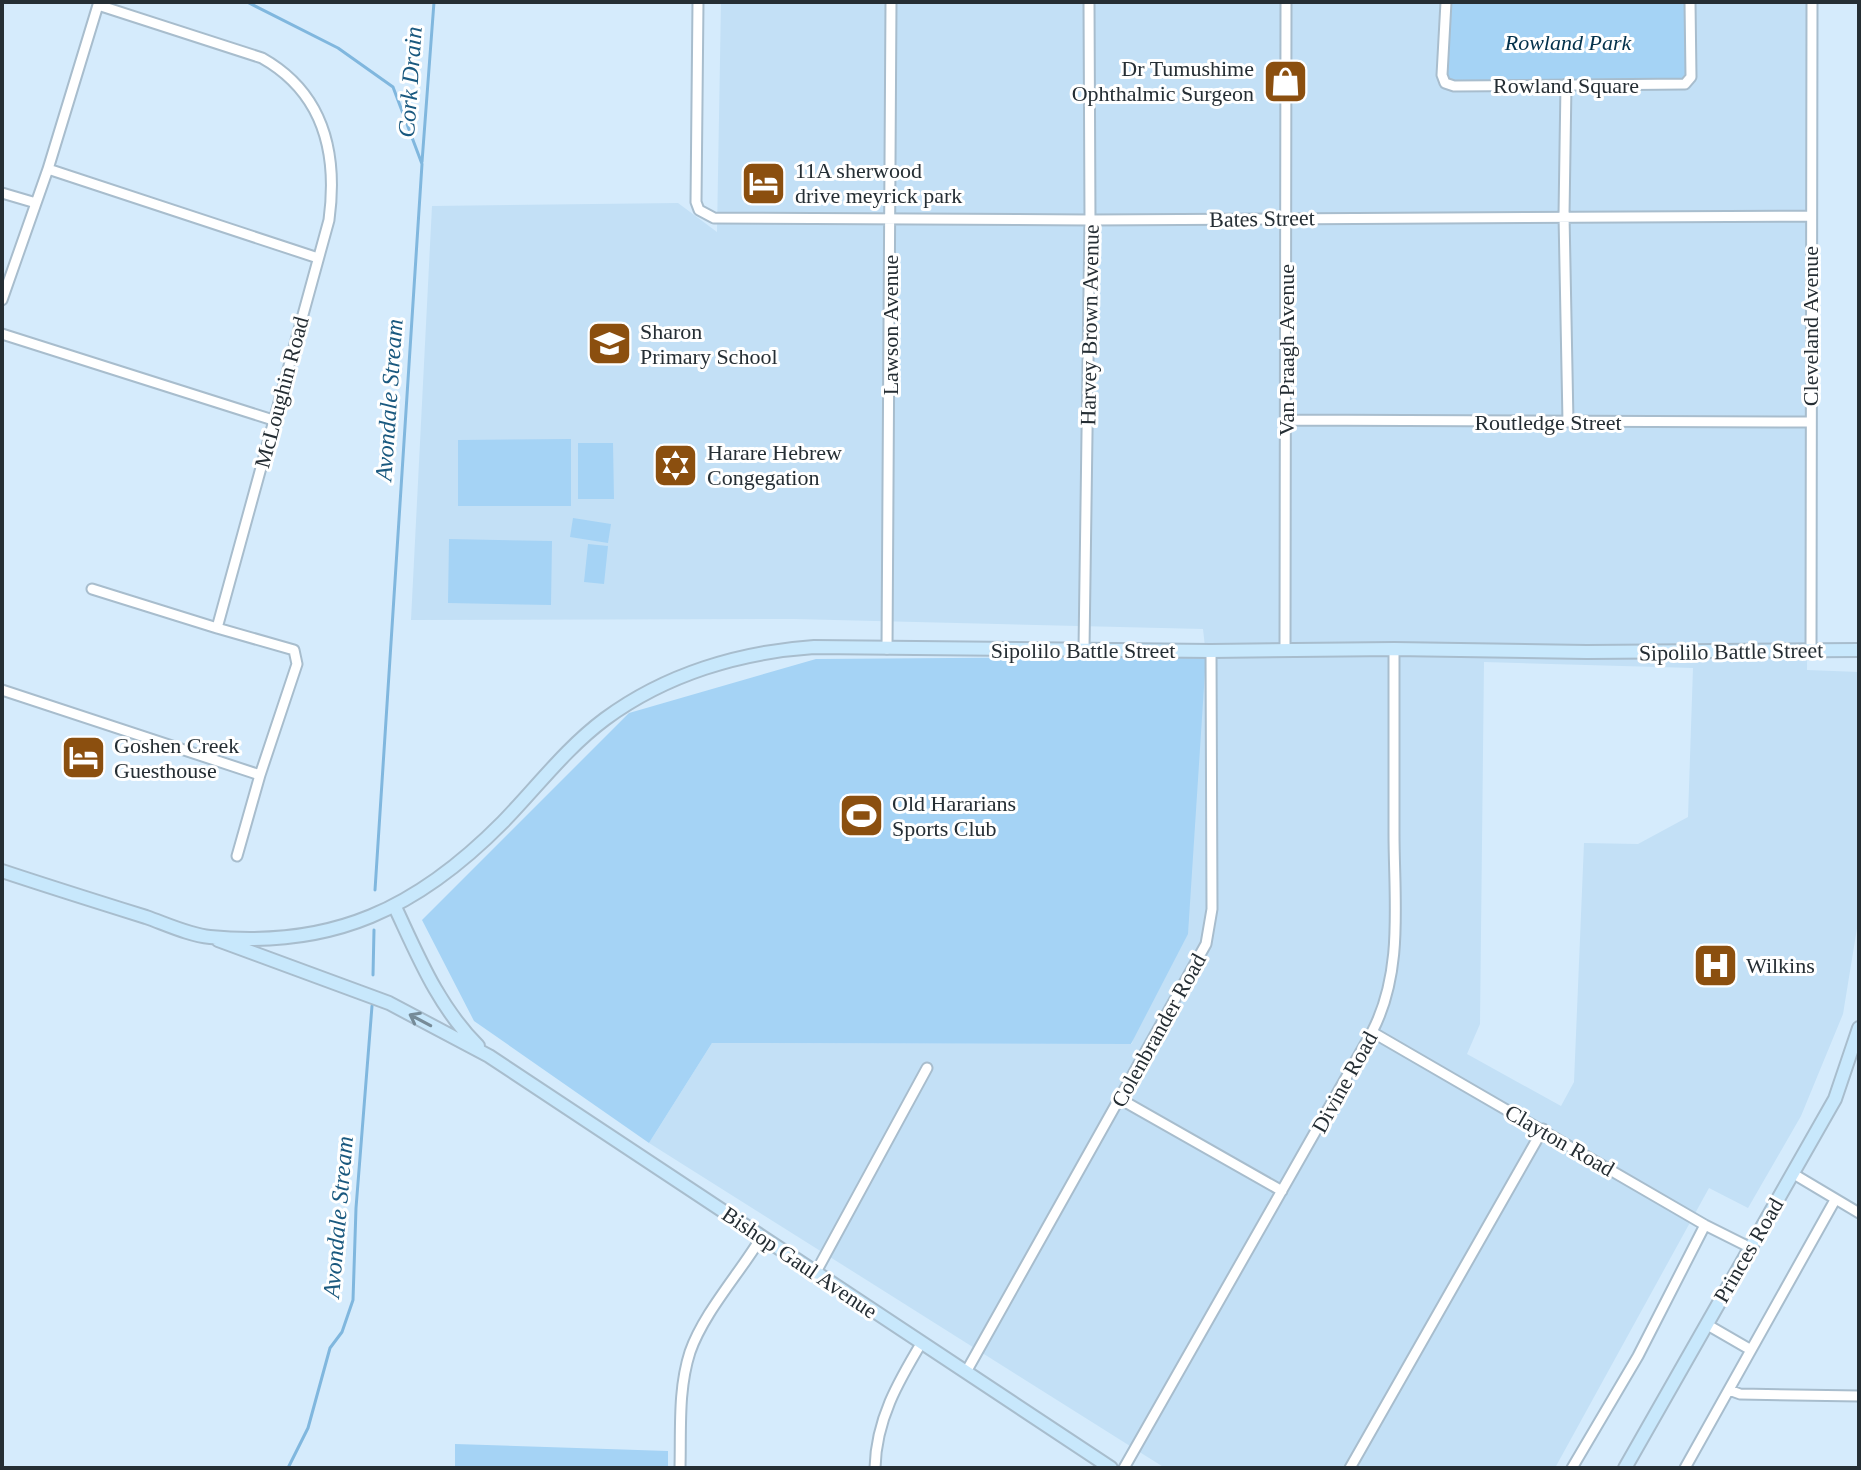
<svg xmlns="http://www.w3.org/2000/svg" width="1861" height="1470" font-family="Georgia,serif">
	<rect width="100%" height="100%" fill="#d5ebfc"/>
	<path fill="#c3e0f6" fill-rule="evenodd" d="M721 2H1813L1807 670 1859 672V916L1843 1014 1801 1116 1748 1208 1709 1188 1555 1468H1165L649 1143 712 1043 1132 1044 1206 656 1203 629 794 619 411 620 432 206 678 203 717 232ZM1484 662 1693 668 1688 817 1638 844 1584 843 1574 1082 1561 1106 1467 1054 1480 1024Z"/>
	<path fill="#a5d3f5" d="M1449 2H1689L1690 83 1446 85Z
		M571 439V506H458V440Z
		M578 443H613L614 499H578Z
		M573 518 611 524 608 543 570 537Z
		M449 539 552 541 551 605 448 603Z
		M588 544 608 546 604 584 584 582Z
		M1206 656 1188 934 1131 1044 712 1043 649 1143 474 1021 422 920 629 713 816 659Z
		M455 1444 668 1451V1468H455Z"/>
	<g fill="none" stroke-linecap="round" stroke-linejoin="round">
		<path stroke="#80b7de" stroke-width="3" d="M247 2 338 48 393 87 422 164 375 890
			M422 162 434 2
			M373 975 374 930
			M288 1468 308 1428 330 1348 342 1332 353 1300 356 1208 372 1006"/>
		<defs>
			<path id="street" d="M698 2 696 202 699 210 714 218 1090 220 1810 216
				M1446 2 1442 75 1445 83 1454 86 1685 84 1691 77 1690 2
				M98 5 262 58C324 93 338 153 329 220L217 628 294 650 297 664 260 775 237 856
				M1566 84 1564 215 1568 422
				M48 169 318 258
				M2 193 36 203
				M2 300 48 169 98 5
				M2 334 273 420
				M1286 420 1810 422
				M92 589 217 628
				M887 649 891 2
				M1084 649 1090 220 1089 2
				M1285 650 1286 2
				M1811 650 1812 2
				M2 690 260 775
				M1372 1032 1705 1225 1749 1247
				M1120 1099 1282 1191
				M1792 1173 1859 1213
				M816 1272 927 1068
				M1706 1324 1751 1350
				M966 1372 1206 944 1212 909 1211 651
				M1729 1390 1740 1394 1859 1396
				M680 1468C681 1429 678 1389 690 1352 704 1312 740 1273 762 1236
				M875 1468C876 1420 898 1382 922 1342
				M1124 1468 1372 1032C1404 971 1394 900 1394 833 1394 772 1394 710 1394 649
				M1350 1468 1543 1129
				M1572 1468 1638 1356 1705 1225
				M1685 1468 1835 1200"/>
			<path id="secondary" d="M2 871C50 887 98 902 146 917 166 924 189 935 210 937 333 949 418 908 503 822 537 787 566 748 605 719 666 674 740 652 814 647L1211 651 1394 649 1587 652 1859 650
				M395 907C418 956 438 1006 478 1046
				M218 940 389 1003 489 1056 1111 1468
				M1625 1468 1835 1099 1859 1028"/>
		</defs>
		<use href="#street" stroke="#a8bdcd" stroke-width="13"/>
		<use href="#secondary" stroke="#a8bdcd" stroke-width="16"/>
		<use href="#street" stroke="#fff" stroke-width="9"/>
		<use href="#secondary" stroke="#c8e8fc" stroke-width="12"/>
	</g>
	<defs><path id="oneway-shaft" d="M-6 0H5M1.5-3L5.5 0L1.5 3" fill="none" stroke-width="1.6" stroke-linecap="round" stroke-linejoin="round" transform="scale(2)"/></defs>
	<use stroke="#768b98" href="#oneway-shaft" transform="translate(420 1020) rotate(-152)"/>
	<defs>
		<symbol id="shop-square" viewBox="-11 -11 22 22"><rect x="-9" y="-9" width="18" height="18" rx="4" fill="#8b4f0f" stroke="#fff"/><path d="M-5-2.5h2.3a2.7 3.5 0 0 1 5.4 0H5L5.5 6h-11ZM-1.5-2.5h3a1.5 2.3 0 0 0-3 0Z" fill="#fff"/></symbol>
		<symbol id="hotel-square" viewBox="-11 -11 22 22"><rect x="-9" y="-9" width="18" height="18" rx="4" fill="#8b4f0f" stroke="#fff"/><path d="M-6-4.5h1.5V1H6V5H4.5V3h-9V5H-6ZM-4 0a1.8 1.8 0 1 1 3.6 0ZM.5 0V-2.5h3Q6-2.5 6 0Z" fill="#fff"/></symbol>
		<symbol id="school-square" viewBox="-11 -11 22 22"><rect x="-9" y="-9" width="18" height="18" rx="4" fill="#8b4f0f" stroke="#fff"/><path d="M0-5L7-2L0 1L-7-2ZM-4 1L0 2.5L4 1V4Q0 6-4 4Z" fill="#fff"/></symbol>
		<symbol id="synagogue-square" viewBox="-11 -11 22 22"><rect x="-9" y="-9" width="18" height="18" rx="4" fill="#8b4f0f" stroke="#fff"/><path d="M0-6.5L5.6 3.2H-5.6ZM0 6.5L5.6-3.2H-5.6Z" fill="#fff"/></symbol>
		<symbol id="stadium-square" viewBox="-11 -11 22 22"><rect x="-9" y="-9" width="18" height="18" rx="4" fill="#8b4f0f" stroke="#fff"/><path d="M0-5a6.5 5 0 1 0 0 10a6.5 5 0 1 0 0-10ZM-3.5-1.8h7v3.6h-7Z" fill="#fff"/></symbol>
		<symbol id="hospital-square" viewBox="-11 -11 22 22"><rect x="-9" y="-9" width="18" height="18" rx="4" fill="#8b4f0f" stroke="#fff"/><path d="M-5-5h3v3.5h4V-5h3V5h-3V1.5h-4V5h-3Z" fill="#fff"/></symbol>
	</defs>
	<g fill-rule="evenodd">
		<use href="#shop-square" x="1260" y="56" width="51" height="51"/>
		<use href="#hotel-square" x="738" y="158" width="51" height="51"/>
		<use href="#school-square" x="584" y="318" width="51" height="51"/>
		<use href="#synagogue-square" x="650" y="440" width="51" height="51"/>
		<use href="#hotel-square" x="58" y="732" width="51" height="51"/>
		<use href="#stadium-square" x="836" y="790" width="51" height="51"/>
		<use href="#hospital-square" x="1690" y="940" width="51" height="51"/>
	</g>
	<g text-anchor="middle" stroke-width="6" stroke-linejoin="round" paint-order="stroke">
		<g font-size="22" font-style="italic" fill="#03314b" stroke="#fff">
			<text x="1568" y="50">Rowland Park</text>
		</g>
		<g font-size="22" fill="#252e34" stroke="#fff" text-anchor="start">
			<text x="1254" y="76" text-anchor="end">Dr Tumushime<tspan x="1254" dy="25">Ophthalmic Surgeon</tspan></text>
			<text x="795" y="178">11A sherwood<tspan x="795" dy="25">drive meyrick park</tspan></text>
			<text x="640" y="339">Sharon<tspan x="640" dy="25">Primary School</tspan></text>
			<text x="707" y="460">Harare Hebrew<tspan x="707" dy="25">Congegation</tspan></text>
			<text x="114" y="753">Goshen Creek<tspan x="114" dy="25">Guesthouse</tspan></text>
			<text x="892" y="811">Old Hararians<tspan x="892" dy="25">Sports Club</tspan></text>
			<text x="1746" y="973">Wilkins</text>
		</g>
		<g font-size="22" fill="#252e34" stroke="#fff">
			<text x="1566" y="93">Rowland Square</text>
			<text transform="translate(1262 218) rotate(-1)" y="8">Bates Street</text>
			<text transform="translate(890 325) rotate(-90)" y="8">Lawson Avenue</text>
			<text transform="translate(1089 325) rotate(-89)" y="8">Harvey Brown Avenue</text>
			<text transform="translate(1810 326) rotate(-90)" y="8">Cleveland Avenue</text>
			<text transform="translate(1286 350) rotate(-90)" y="8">Van Praagh Avenue</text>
			<text transform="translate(281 392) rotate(-75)" y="8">McLoughin Road</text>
			<text x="1548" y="430">Routledge Street</text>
			<text x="1083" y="658">Sipolilo Battle Street</text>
			<text transform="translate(1731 651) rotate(-1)" y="8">Sipolilo Battle Street</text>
			<text transform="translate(1158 1030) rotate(-61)" y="8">Colenbrander Road</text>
			<text transform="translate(1344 1082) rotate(-61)" y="8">Divine Road</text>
			<text transform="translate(1560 1140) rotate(30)" y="8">Clayton Road</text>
			<text transform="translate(1748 1250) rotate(-60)" y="8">Princes Road</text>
			<text transform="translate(800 1262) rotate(34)" y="8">Bishop Gaul Avenue</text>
		</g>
		<g font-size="24" font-style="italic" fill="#1a597f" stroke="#fff">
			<text transform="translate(410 82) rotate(-86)" y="8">Cork Drain</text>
			<text transform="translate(389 400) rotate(-86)" y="8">Avondale Stream</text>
			<text transform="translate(338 1217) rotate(-85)" y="8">Avondale Stream</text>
		</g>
	</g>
	<rect width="1861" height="1470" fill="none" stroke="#252e34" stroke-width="8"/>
</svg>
